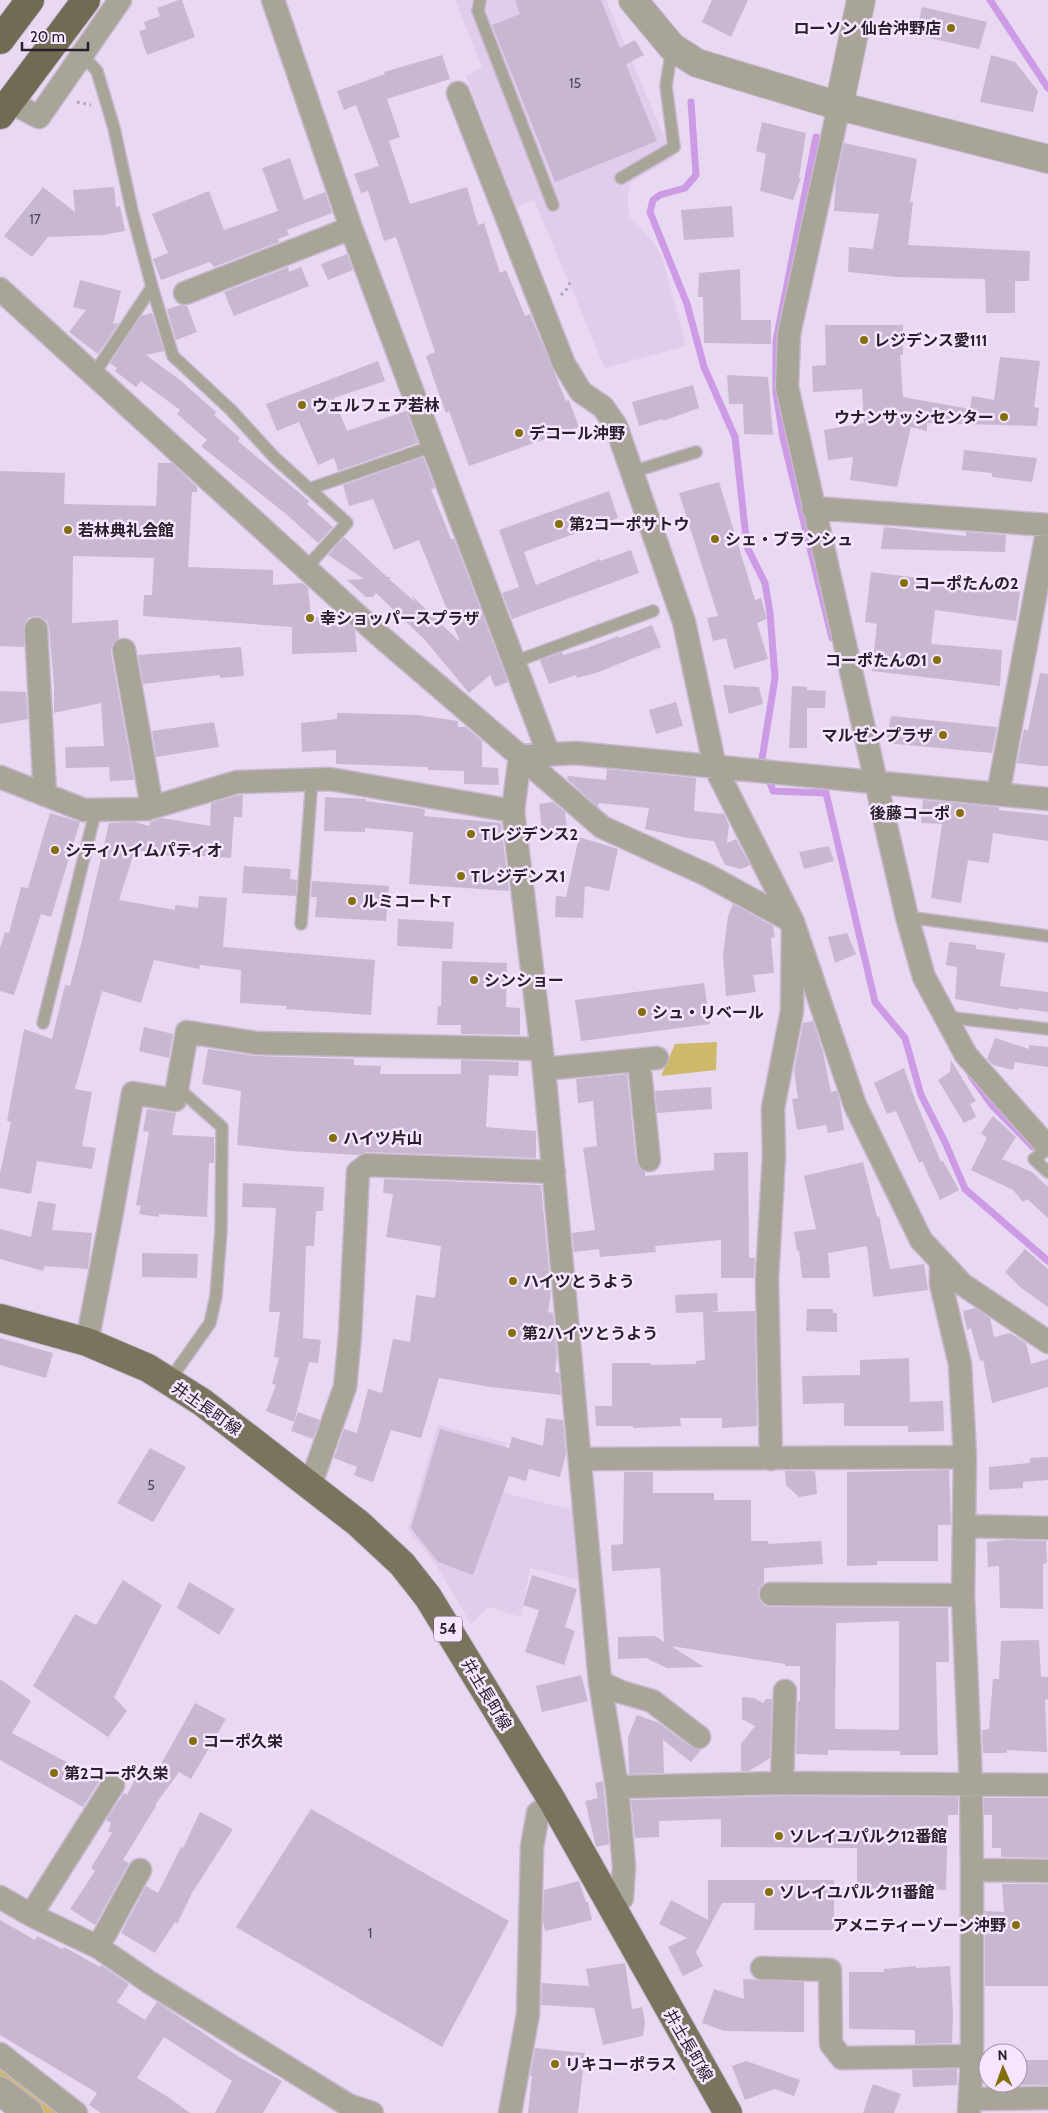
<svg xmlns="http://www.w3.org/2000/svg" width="1048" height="2113" font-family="Cabin,'Noto Sans JP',sans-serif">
	<rect width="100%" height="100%" fill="#e9d8f1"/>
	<path fill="#e1cceb" d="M455 0H606L673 158 631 182 627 199 629 216 651 239 662 256 686 346 605 368 534 200 516 207 466 76 482 67Z
		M438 1425 507 1443 496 1491 578 1511 583 1581 530 1568 521 1617 488 1607 471 1624 436 1565 408 1529Z"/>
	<path fill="#ceb96a" d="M717 1042 716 1070 661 1076 675 1044Z
		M0 2061 71 2113H41L0 2081Z"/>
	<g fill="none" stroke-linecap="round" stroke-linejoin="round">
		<path stroke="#cd9ae5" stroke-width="7" d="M990 0 1048 88
			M691 102 696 175 685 188 660 195 653 200 650 212 687 304 704 367 735 437 747 547 765 583 770 613 775 678 762 759 773 791 826 793 875 1002 905 1038 921 1095 945 1142 965 1189 1048 1261
			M816 137 776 341V392L783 438 832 638
			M971 1076 991 1104 1033 1147"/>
	</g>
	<path fill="#c8b7d0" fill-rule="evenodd" d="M179 0H182L195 37 147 55 139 31 146 29 144 22 160 16 157 8Z
		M515 0H601L620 48 635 40 644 55 626 64 657 141 555 182 492 25 520 14Z
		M712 0H748L731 37 702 22Z
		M922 7 987 22 979 49 916 35Z
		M442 55 450 79 387 99 400 137 389 141 410 204 467 187 478 225 484 223 500 273 506 270 525 316 530 314 566 401 569 400 579 427 469 466 449 411 446 413 439 394 426 356 435 352 396 237 384 241 368 191 361 193 354 174 379 166 356 105 344 110 337 91 385 74 384 72Z
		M991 55 1015 62 1038 91 1033 112 980 102Z
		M762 122 806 133 799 178H801L793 200 760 191 766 154 756 151Z
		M844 143 917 159 910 202H913L908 245 1030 251 1029 281H1015V313H986L985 279 897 277 848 272 849 247 873 249 879 214 834 211 836 180Z
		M290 158 304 200 325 192 332 213 287 230 289 235 278 239 279 242 214 267 210 262 161 280 153 259 168 253 152 214 209 191 224 230 278 211 262 168Z
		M43 187 75 212 73 190 114 187 116 207 120 206 125 231 103 235 48 237 32 257 4 236Z
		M732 206 734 237 684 240 681 210Z
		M347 254 353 270 328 280 321 264Z
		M288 267 289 272 301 267 309 286 234 316 224 292Z
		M740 269 741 320H771V344L704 343 703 297H698L699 273Z
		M80 280 121 291 113 324 119 323 98 354 69 332 86 310 73 307Z
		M181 305 187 306 197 332 176 340 167 309Z
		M152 313 164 351 146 355 180 380 216 412 214 415 240 438 238 441 309 501 307 504 333 527 318 543 286 514 201 446 207 440 177 414 180 410 141 381 136 387 115 371 117 368 110 363 141 316Z
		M825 325H903V355H900L903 397 970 409 972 396 994 400 1000 357 1040 361 1034 407 1039 408 1037 426 927 423V431L911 427 897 487 850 480 853 457 828 460 824 430 864 423 862 389 813 392 812 366 826 365Z
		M378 361 385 381 334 398 347 431 406 411 418 443 338 471 334 458 318 465 299 422 277 431 266 404Z
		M727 375 768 377 773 435 744 434 743 404H729Z
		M693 385 699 408 663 421V419L639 426 632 402Z
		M964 450 1037 458 1032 482 992 477V473L962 470Z
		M423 457 435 488 431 489 451 539H454L508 682 495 687 490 675 469 693 425 640 376 593 373 597H366L347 580 364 579 328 555 344 537 387 577H391L389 579 415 602 412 596 460 642 419 540 394 550 373 499 349 506 343 485Z
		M158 463H172L197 487V492H192L188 567 273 570V585L302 583 308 588 311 617 341 618 355 630 357 652 292 654V627L143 616 144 595H152L154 558 73 556 72 623 118 620 119 638 112 645 111 652 134 780 110 781 109 767 66 768 65 747 104 746 101 703 54 713V684L49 628 47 621 41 617 35 616 28 618 25 623 24 647 0 646V471L65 473 64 504 156 506Z
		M719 482 755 600 761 598 767 619 757 623 768 659 734 669 726 638 713 641 707 618 718 616 679 493Z
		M609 491 618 518 524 552 536 585 600 559V561L631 550 639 573 512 619 502 593 519 587 499 530Z
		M884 527 966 536V532L1006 535 1005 552 881 549Z
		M871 572 1020 591 1016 621 935 610 931 644 1002 650 1000 686 872 671 877 624 865 622Z
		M652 625 661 647 596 673 577 678 576 675 549 684 540 660 562 652 563 655 587 648 619 636V638Z
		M241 647 244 676 220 678V675L143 684 138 655Z
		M1040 673 1048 674V766H1042L1017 763 1024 729 1028 730Z
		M723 685 759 687 763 704 729 714Z
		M792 686 807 687V690L826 691 825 708H807V748H789Z
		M0 691 26 692 28 719 0 724Z
		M676 702 683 726 656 734 649 710Z
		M337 713 417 715 458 721V727H466L482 741V767L498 768 499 785 464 784V771L428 770V767L336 764V750L302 752 301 723 337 719Z
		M891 716 997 727 992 753 886 743Z
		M214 722 219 747 156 757 152 731Z
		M607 769 696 778 694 811 724 814 729 825 727 843 736 839 750 865 741 869 725 865 714 841 688 838 645 829 649 808 599 803 598 807 567 779 568 776 606 780Z
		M239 795H243L242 817H234L231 858 177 854 176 857 135 850 119 900 175 910V905L198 908 199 896 227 898 223 947 375 960 371 1015 286 1009 287 1006 240 1003 241 970 200 965 199 969 154 960 141 1003 102 991 75 1089 92 1092 82 1146 96 1148 92 1169 37 1161 31 1194 0 1188V1173L11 1122 7 1121 24 1029 52 1039 65 985 70 986 81 944 109 823 134 822 150 826V822L162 818 210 826 211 803Z
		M325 797 366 799V801L425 809 424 816 501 823 509 891 409 884 413 832 365 828V832L324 831Z
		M923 800 999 807V810L1048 815V841L993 833 989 863 968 860 961 903 931 898 942 824 921 823Z
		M553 802 565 812 568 836 543 839 539 804Z
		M50 813 80 822 51 917 41 914 14 995 0 991V948L5 932 9 933 21 887 28 888Z
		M579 837 618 849 609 891 585 886 583 918 555 917 556 896 566 897Z
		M829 846 834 861 804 869 799 852Z
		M244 866 291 869 290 879 297 880 296 896 242 893Z
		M312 881 389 886 386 921 315 917 317 897H311Z
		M733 904 773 926 775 937 771 938 774 973 753 975 756 992 726 996 723 956 728 916Z
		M398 919 454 922 452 949 397 946Z
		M847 933 856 954 835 963 828 937Z
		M949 942 976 945V949L1005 953 1000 986 1048 992V1012L1018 1008V1010L955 999 957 967 946 965Z
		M442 961 507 963 506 1007 520 1008V1035L461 1034V1025H437L438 1006H441Z
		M704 983 710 1024 581 1041 575 1000Z
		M813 1021 823 1052 831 1092 837 1091 840 1102 844 1130 828 1133 826 1125 797 1130 792 1099 798 1098 794 1071 803 1023Z
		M144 1027 173 1034 169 1058 139 1051Z
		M995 1038 1029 1049V1045L1048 1047V1067L1015 1062 1013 1070 993 1065 987 1059Z
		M208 1049 256 1056 354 1059V1065L381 1066 380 1074H461V1060L519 1062 518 1076 489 1075 486 1127 536 1131V1158L367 1152 359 1155 291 1151 237 1145 241 1091 202 1084Z
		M951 1060 976 1101 970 1104 976 1117 964 1123 938 1080 950 1072Z
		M904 1068 916 1102 941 1162 943 1161 959 1190 940 1200 922 1161 919 1163 896 1111 887 1114 874 1083Z
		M627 1074 636 1161 639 1168 645 1172V1176L714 1170V1153L748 1152 749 1258H755L754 1278H721V1240L655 1246 656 1252 600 1257 599 1249 574 1252 572 1233 595 1230 583 1148 597 1146 593 1101 578 1103 576 1079Z
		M711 1087 712 1109 657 1113 655 1091Z
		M147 1109 176 1113 172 1135 214 1137V1163H209L207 1217 159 1214V1217L139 1214 141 1206 136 1205 149 1132 143 1131Z
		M993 1116 1016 1137 1002 1159 1032 1172 1048 1187V1218L1027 1199 1023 1202 1013 1190 971 1170 987 1138 981 1133Z
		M863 1162 877 1217 879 1216 890 1269 924 1264 928 1290 873 1297 867 1246 828 1253 830 1278H802L799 1250 797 1251 794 1232 816 1229 804 1176Z
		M384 1179 541 1185 551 1292 548 1312 553 1313 557 1354 555 1372 559 1373 561 1395 490 1387 439 1378 421 1438 391 1430 373 1482 354 1475 357 1467 334 1458 344 1429 357 1433 368 1389 382 1393 393 1339 410 1342 416 1295 435 1298 441 1246 386 1237 393 1194 383 1193Z
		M243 1183 324 1187 323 1211H316L314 1246H306L303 1338 321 1340 318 1363 309 1362 294 1422 266 1411 276 1385 272 1384 279 1358 274 1357 280 1312H269L276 1208 242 1207Z
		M38 1201 56 1204 52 1230 92 1233 88 1269 45 1266 43 1271 0 1259V1229L31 1237Z
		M1025 1249 1048 1269V1307L1020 1287 1005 1272Z
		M142 1253 198 1254 197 1278 142 1277Z
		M717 1293 718 1311 709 1312 755 1311 757 1426 722 1428V1418H680L681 1426 633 1428V1426H596L595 1406H612V1363H651V1365L696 1364V1361L705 1360 703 1312 676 1313 675 1295Z
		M975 1308 990 1318 994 1337 1010 1333 1026 1343 1031 1364 1048 1359V1387L992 1403 983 1360 980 1361 971 1328 967 1330 963 1311Z
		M807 1309H833V1313H837V1332L806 1331Z
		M0 1338 53 1353 46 1378 0 1365Z
		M909 1358 910 1402 943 1401 944 1431 908 1432V1426H844V1403L803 1404 802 1376 860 1375V1360Z
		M298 1412 320 1420 313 1439 291 1431Z
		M546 1418 563 1420 566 1453 560 1477 529 1469 526 1481 509 1476 473 1575 438 1562 411 1528 440 1429 509 1448 512 1437 543 1446Z
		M150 1448 186 1467 153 1522 117 1503Z
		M1048 1457V1480L1023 1482V1488L989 1490V1467L1030 1463V1458Z
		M949 1470 951 1525H938V1561H877V1565L847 1566V1472Z
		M785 1471H815L817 1494 799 1497 786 1485Z
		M624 1472H653V1493H714V1500H751V1541H768V1544L821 1541 823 1564 764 1568V1583L759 1588 758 1594 760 1601 765 1606 771 1607 948 1608 949 1662H936L938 1755H900V1751L828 1750V1755L796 1754 798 1701H800V1666H785V1664L671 1646 704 1667 667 1668 646 1658 618 1659V1637L655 1636 664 1642 660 1568 612 1571 611 1545 623 1544ZM899 1621V1730L835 1729 836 1623Z
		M1005 1540 1046 1541 1047 1563 1043 1564V1609L1000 1608 999 1566 988 1567 987 1542Z
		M532 1575 577 1589 565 1627 575 1631 564 1665 525 1652 539 1610 523 1605Z
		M123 1580 162 1605 114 1697 127 1711 108 1737 33 1686 75 1614 96 1625Z
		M189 1582 235 1609 219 1635 177 1608Z
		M1039 1640 1041 1677H1048V1699L1045 1700 1047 1752 1007 1750V1753H983L982 1730 989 1729 993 1679H999L1001 1641Z
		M581 1675 588 1701 542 1712 536 1686Z
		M0 1679 31 1701 12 1733 100 1780 83 1807 0 1760Z
		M742 1697 754 1698 763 1703 766 1699H772L770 1758 749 1771H741V1744L755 1726 742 1719Z
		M195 1703 226 1719 191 1779 179 1772 155 1805 156 1806 123 1860 129 1863 95 1925 70 1909 95 1871 91 1868 112 1833 108 1831 111 1823 106 1820 124 1793 127 1795 142 1765 156 1773Z
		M637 1715 659 1723 691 1747 701 1750 691 1762 663 1740 664 1773 629 1774 628 1737Z
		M603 1781 609 1844 596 1847 585 1801 598 1798 595 1783Z
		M782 1796 958 1797V1815H948L946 1890 915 1889V1887L857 1889V1848L721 1847V1819L659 1821V1837L635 1838 631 1800Z
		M984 1798H1048V1858L1001 1857V1848H992V1815H984Z
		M311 1809 509 1921 442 2047 236 1927Z
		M200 1812 233 1829 192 1893 177 1924 175 1922 155 1953 121 1933 146 1886 158 1893 181 1847 183 1848Z
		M708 1880H834V1930H754L755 1903H722L696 1952 703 1966 683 1976 668 1947 687 1938 659 1924 671 1900 708 1920Z
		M579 1881 586 1902H588L592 1920 545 1931 543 1921 544 1890Z
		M1002 1884H1048V1986H985V1911L1004 1912Z
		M0 1920 35 1940 37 1936 62 1949 64 1947 100 1967 101 1965 129 1984 117 2002 145 2020 157 2002 239 2057 282 2081 263 2113H215L232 2081 164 2037 137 2078 168 2097 190 2113H101L89 2105 97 2093 0 2035Z
		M625 1963 632 2009 642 2007 645 2022 643 2036 603 2045 594 2008 541 2005 542 1983 589 1986 586 1969Z
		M916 1966V1968L950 1966 953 2014 952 2043 915 2044V2030L849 2029V1972H884V1969Z
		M743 1979 804 1982V2032L724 2031 702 2023 714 1989 744 1999Z
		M535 2048 585 2053 578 2113H528L532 2076H530Z
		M1018 2060H1048V2085H1018Z
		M746 2061 800 2080 794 2096 775 2089 745 2100 732 2066Z
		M957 2069V2085L913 2087 912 2070Z
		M873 2084 901 2094 894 2113H863Z"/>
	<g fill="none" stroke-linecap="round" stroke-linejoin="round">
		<defs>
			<path id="service" d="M480 0 478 11 553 205
				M82 55 97 71 114 128 132 211 152 287 94 374
				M621 178 674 147 666 86 672 47
				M152 287 173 356 231 410 274 457 347 523 306 568
				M632 472 696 452
				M309 489 433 446
				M514 662 653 611
				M907 917 1048 936
				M301 924 312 779
				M946 1017 1048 1029
				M43 1023 96 809
				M1048 1149 1034 1159 1048 1172
				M169 1381 210 1323 216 1296 221 1230 222 1127 177 1087"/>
			<path id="minor" d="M273 0 351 228 549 755
				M458 93 564 364 581 392 603 407 616 426 684 622 715 767 793 922 792 1011 773 1108 774 1156 767 1279 771 1459
				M10 102 39 117 120 0
				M839 106 789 334 787 387 876 782 907 917 924 977 966 1055 1045 1144H1048
				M0 289 379 635 520 756 513 811 544 1069 600 1682 617 1787 624 1866 622 1898 612 1905
				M185 293 351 228
				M813 508 1048 525
				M36 629 45 795
				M124 650 152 807
				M0 777 84 810 147 809 237 782 330 779 513 811
				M998 794 1048 527
				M1048 799 575 753 520 756 602 827 707 875 793 922 855 1105 921 1240 962 1284 1048 1342
				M639 1060 649 1160
				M544 1069 657 1058
				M941 1262V1284L960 1364 965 1457 963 1595 971 1786 972 1870V2056L969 2113
				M87 1342 112 1212 133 1093 175 1100 187 1032 256 1043 541 1049
				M580 1459 965 1457
				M310 1486 345 1387 350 1335 358 1172 367 1165 554 1172
				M964 1526 1048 1528
				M771 1594 963 1595
				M600 1682 621 1692 652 1701 699 1737
				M782 1783 785 1691
				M617 1787 782 1783 1048 1785
				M972 1870 1048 1871
				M0 1897 31 1915 98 1947 149 1982 348 2105 372 2113
				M31 1915 113 1785
				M98 1947 140 1870
				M762 1968 830 1970 831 2044 842 2058 972 2056
				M0 2054 76 2113
				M970 2099 1048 2098
				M510 2113 528 2014 532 1847 538 1813 553 1802"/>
			<path id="tertiary" d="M633 0 672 47 697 63 839 106 1048 159
				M839 106 861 0
				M0 2091 29 2113"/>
			<path id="primary" d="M0 1318 87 1342 148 1368 202 1402 358 1523 402 1564 428 1597 553 1802 728 2113"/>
			<path id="trunk" d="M0 40 30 0
				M0 115 86 0"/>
		</defs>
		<use href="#service" stroke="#c6b7cd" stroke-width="14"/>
		<use href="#minor" stroke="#c6b7cd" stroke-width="25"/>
		<use href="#tertiary" stroke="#c6b7cd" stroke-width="30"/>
		<use href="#primary" stroke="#c6b7cd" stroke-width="30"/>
		<use href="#trunk" stroke="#c6b7cd" stroke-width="30"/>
		<path stroke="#ac9eb2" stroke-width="3" stroke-dasharray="2.5 4" stroke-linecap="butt" d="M77 102 91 105
			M561 295C569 289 567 285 572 281"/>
		<use href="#service" stroke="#a8a598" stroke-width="11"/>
		<use href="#minor" stroke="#a8a598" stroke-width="22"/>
		<use href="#tertiary" stroke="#a8a598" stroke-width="28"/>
		<use href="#primary" stroke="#79745e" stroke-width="28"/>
		<use href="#trunk" stroke="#716b54" stroke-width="28"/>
	</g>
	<g fill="#846f0d" stroke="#f7e5ff" stroke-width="2">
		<circle cx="951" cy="28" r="5"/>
		<circle cx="864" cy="340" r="5"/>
		<circle cx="302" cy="405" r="5"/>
		<circle cx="1004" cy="417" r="5"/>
		<circle cx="519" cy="433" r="5"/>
		<circle cx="559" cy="524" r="5"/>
		<circle cx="68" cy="530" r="5"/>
		<circle cx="715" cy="539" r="5"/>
		<circle cx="904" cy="583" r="5"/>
		<circle cx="310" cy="618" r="5"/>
		<circle cx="937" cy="660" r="5"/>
		<circle cx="943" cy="735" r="5"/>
		<circle cx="960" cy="813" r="5"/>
		<circle cx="471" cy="834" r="5"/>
		<circle cx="55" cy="850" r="5"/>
		<circle cx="461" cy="876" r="5"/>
		<circle cx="352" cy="901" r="5"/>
		<circle cx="474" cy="980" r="5"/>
		<circle cx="642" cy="1012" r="5"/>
		<circle cx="333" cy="1138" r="5"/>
		<circle cx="513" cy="1281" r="5"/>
		<circle cx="512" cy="1333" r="5"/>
		<circle cx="193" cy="1741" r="5"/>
		<circle cx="54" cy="1773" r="5"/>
		<circle cx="779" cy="1836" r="5"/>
		<circle cx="769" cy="1892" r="5"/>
		<circle cx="1016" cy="1925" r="5"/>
		<circle cx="555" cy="2064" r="5"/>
	</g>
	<g text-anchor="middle" stroke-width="5" stroke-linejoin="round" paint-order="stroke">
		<g font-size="14" fill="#4f4654">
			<text x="575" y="88">15</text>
			<text x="35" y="224">17</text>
			<text x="151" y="1490">5</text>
			<text x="370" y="1938">1</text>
		</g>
		<rect fill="#f7e5ff" stroke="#655b6a" stroke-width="1" x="434" y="1616.5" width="28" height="25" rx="4"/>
		<g font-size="15" font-weight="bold" fill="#27202a">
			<text x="448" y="1634">54</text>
		</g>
		<g font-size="16" font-weight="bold" fill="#27202a" stroke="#f7e5ff" text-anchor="start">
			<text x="941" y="34" text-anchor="end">ローソン 仙台沖野店</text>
			<text x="874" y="346">レジデンス愛111</text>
			<text x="312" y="411">ウェルフェア若林</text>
			<text x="994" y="423" text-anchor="end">ウナンサッシセンター</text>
			<text x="529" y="439">デコール沖野</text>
			<text x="569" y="530">第2コーポサトウ</text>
			<text x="78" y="536">若林典礼会館</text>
			<text x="725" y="545">シェ・ブランシュ</text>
			<text x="914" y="589">コーポたんの2</text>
			<text x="320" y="624">幸ショッパースプラザ</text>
			<text x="927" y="666" text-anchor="end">コーポたんの1</text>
			<text x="933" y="741" text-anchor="end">マルゼンプラザ</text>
			<text x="950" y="819" text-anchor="end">後藤コーポ</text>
			<text x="481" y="840">Tレジデンス2</text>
			<text x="65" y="856">シティハイムパティオ</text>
			<text x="471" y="882">Tレジデンス1</text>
			<text x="362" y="907">ルミコートT</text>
			<text x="484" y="986">シンショー</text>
			<text x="652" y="1018">シュ・リベール</text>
			<text x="343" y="1144">ハイツ片山</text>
			<text x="523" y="1287">ハイツとうよう</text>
			<text x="522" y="1339">第2ハイツとうよう</text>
			<text x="203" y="1747">コーポ久栄</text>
			<text x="64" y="1779">第2コーポ久栄</text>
			<text x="789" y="1842">ソレイユパルク12番館</text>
			<text x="779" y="1898">ソレイユパルク11番館</text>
			<text x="1006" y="1931" text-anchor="end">アメニティーゾーン沖野</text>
			<text x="565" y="2070">リキコーポラス</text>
		</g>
		<g font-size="16" fill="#27202a" stroke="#f7e5ff">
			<text transform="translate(207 1408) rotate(35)" y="6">井土長町線</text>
			<text transform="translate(487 1694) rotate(59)" y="6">井土長町線</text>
			<text transform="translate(689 2045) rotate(60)" y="6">井土長町線</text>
		</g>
	</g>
	<g transform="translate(1003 2068) rotate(358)"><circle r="24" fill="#f7e5ff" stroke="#a496aa"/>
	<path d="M0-4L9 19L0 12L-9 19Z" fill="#846f0d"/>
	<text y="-8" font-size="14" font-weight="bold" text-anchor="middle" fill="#27202a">N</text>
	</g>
	<path d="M22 42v8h66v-8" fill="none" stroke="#27202a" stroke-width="2.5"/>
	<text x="30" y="42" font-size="15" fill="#27202a" stroke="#f7e5ff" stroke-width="4" paint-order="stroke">20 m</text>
</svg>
